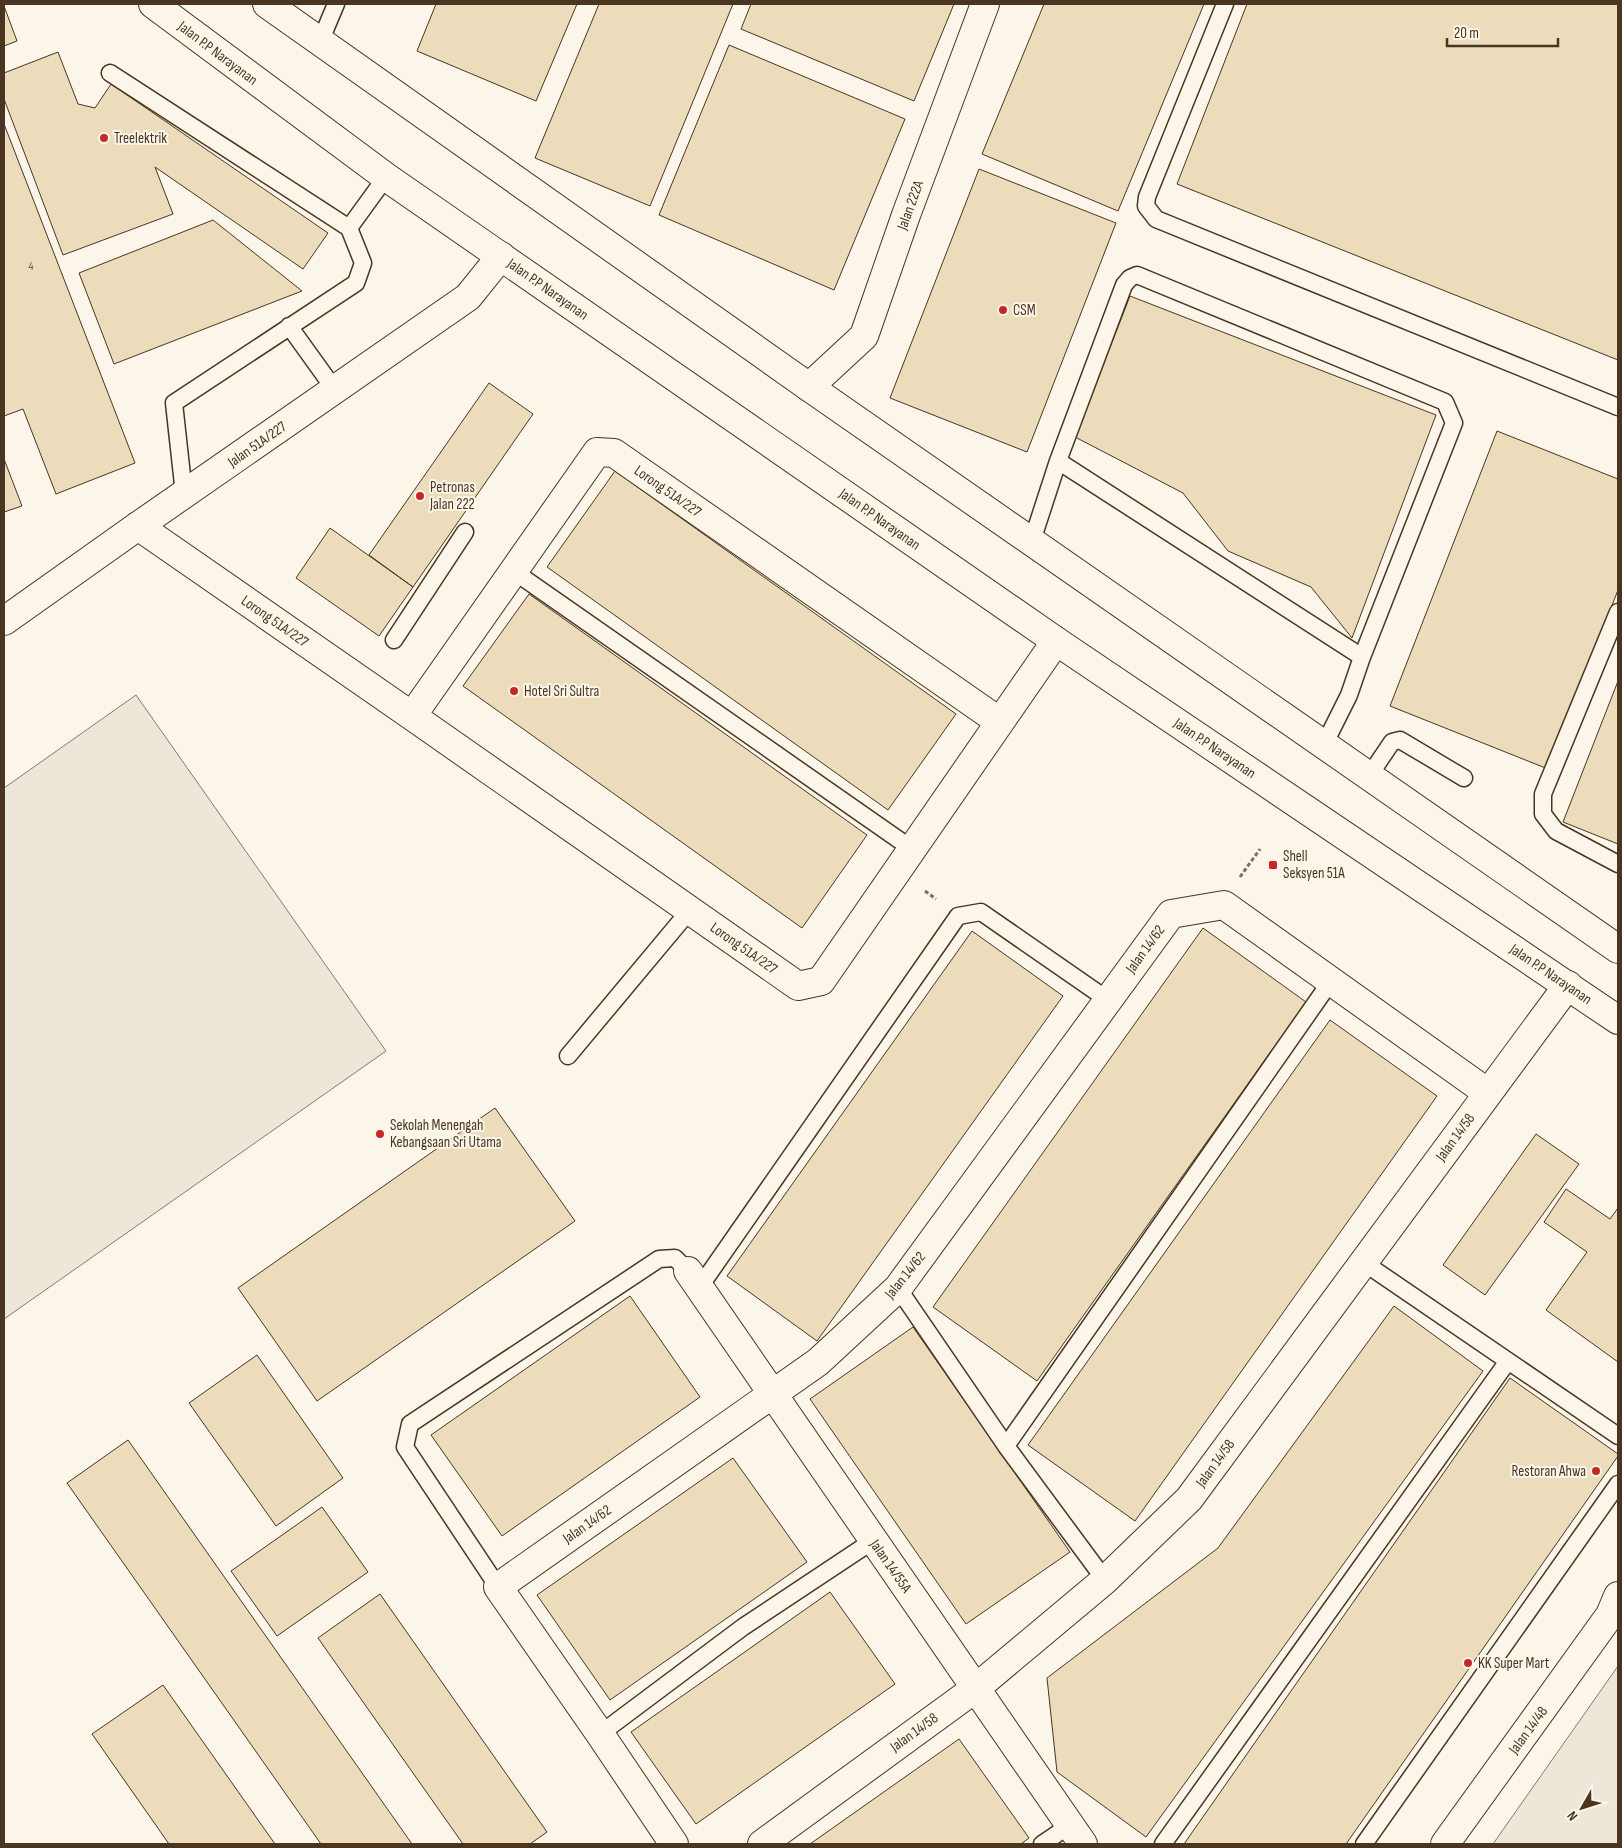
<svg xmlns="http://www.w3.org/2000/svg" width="1622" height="1848" font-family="'Sofia Sans Condensed',sans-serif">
	<rect width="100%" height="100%" fill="#fbf6e9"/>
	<path fill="#ede6d9" stroke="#887966" d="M136 695 386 1051 4 1319V788Z
		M1618 1666V1844H1493Z"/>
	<path fill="#ecdcbc" stroke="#4a3520" d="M436 4H577L536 101 417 51Z
		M599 4H733L650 206 535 158Z
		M751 4H954L914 101 741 29Z
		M1044 4H1204L1118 211 982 154Z
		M1247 4H1618V360L1177 184Z
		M4 6 17 41 4 46Z
		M729 45 905 119 834 290 659 215Z
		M58 52 78 104 95 108 111 84 328 233 303 269 155 167 173 214 63 255 4 99V73Z
		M4 124 135 463 56 494 23 409 4 416Z
		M979 169 1116 223 1027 452 890 398Z
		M213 220 302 291 114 364 79 273Z
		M1130 296 1436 415 1352 638 1311 587 1228 551 1183 493 1075 437Z
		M489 383 533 414 413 587 369 555Z
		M1497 431 1618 479V590L1548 769 1390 706Z
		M4 459 22 506 4 512Z
		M615 471 956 714 888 810 547 567Z
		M330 528 413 587 379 636 296 578Z
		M529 594 867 835 802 928 463 686Z
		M1618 681V844L1563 822Z
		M1203 928 1306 1002 1037 1381 933 1307Z
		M972 931 1063 996 817 1341 727 1276Z
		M1330 1020 1437 1096 1135 1521 1028 1445Z
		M495 1108 575 1221 317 1401 238 1288Z
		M1536 1134 1579 1164 1485 1295 1443 1265Z
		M1566 1189 1610 1219 1618 1208V1362L1546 1310 1587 1252 1544 1222Z
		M630 1296 700 1397 502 1536 431 1435Z
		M1394 1306 1483 1371 1146 1837 1057 1772 1047 1678 1218 1548Z
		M913 1327 1070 1552 966 1624 810 1399Z
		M257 1355 343 1478 276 1526 189 1403Z
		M1510 1378 1618 1454V1456L1346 1844H1184Z
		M128 1440 412 1844H321L67 1483Z
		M733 1458 807 1562 610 1700 537 1595Z
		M322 1507 368 1572 277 1636 231 1571Z
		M830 1592 895 1684 696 1824 631 1732Z
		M380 1594 547 1832 530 1844H463L318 1638Z
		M163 1685 275 1844H169L92 1734Z
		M959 1739 1029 1838 1021 1844H810Z"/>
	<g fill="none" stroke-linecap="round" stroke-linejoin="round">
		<defs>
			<path id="service" d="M1225 4 1147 197 1146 206 1156 219 1618 407
				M320 42 336 4
				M110 73 349 228 363 263 356 283 174 403 184 494
				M349 228 386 177
				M289 326 335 390
				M1058 461 1362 657
				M1032 541 1058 461 1124 285 1130 278 1137 275 1445 402 1454 423 1362 657 1349 695 1324 745
				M512 570 912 849
				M1618 612 1543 794V814L1556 831 1618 864
				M394 640 465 532
				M1369 776 1392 742 1400 740 1464 778
				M568 1056 690 910
				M1363 1262 1618 1436
				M699 1288 958 916 981 912 1108 1000
				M898 1288 1006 1446 1105 1580
				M1006 1446 1331 981
				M498 1587 405 1447 410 1424 659 1259 675 1258 688 1271
				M600 1734 743 1627 874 1540
				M1042 1844 1070 1825
				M1163 1844 1508 1361
				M1364 1844 1618 1484"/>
			<path id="minor" d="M809 387 864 336 906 215 985 4
				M597 452 614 453 1000 722 821 981 798 986 412 716Z
				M138 526 412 716
				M1000 722 1056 641
				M688 1271 1083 1844
				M674 1844 600 1734 498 1587 818 1362 898 1288 1171 914 1224 905 1488 1093
				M762 1844 976 1688 1105 1580 1189 1499 1568 985"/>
			<path id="tertiary" d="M4 621 138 526 468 297 501 256
				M1445 1844 1610 1615 1618 1596"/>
			<path id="secondary" d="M153 4 386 177 1056 641 1618 1020
				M267 4 809 387 1618 949"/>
		</defs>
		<use href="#service" stroke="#4a3520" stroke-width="19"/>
		<use href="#minor" stroke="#4a3520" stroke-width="30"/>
		<use href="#tertiary" stroke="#4a3520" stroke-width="30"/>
		<use href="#secondary" stroke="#4a3520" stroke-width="30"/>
		<path stroke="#7f6f5c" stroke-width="3" stroke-dasharray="4 2.5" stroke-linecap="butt" d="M1240 877 1260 849
			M925 891 936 899"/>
		<use href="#service" stroke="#fbf6e9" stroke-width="16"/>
		<use href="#minor" stroke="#fbf6e9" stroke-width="28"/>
		<use href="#tertiary" stroke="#fbf6e9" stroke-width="28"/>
		<use href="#secondary" stroke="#fbf6e9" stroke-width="28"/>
	</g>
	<g fill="#c62828" stroke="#fbf6e9" stroke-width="2">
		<circle cx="104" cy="138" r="5"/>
		<circle cx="1003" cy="310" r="5"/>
		<circle cx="420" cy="496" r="5"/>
		<circle cx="514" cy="691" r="5"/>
		<rect x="1268" y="860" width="10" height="10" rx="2.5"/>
		<circle cx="380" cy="1134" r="5"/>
		<circle cx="1596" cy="1471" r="5"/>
		<circle cx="1468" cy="1663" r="5"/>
	</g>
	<g text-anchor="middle" stroke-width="4" stroke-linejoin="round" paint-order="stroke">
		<g font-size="12" fill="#725f47">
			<text x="31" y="270">4</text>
		</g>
		<g font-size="15" fill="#4a3520" stroke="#fbf6e9">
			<text transform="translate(218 53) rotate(37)" y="5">Jalan P.P Narayanan</text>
			<text transform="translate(910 205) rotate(-70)" y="5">Jalan 222A</text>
			<text transform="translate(548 289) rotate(35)" y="5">Jalan P.P Narayanan</text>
			<text transform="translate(257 444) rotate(-35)" y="5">Jalan 51A/227</text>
			<text transform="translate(668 491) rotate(35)" y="5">Lorong 51A/227</text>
			<text transform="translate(880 519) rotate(35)" y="5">Jalan P.P Narayanan</text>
			<text transform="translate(275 621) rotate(35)" y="5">Lorong 51A/227</text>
			<text transform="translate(1215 748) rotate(34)" y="5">Jalan P.P Narayanan</text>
			<text transform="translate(744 948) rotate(35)" y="5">Lorong 51A/227</text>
			<text transform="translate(1145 949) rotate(-54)" y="5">Jalan 14/62</text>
			<text transform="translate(1551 974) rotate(34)" y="5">Jalan P.P Narayanan</text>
			<text transform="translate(1455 1137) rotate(-54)" y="5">Jalan 14/58</text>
			<text transform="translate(905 1275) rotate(-51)" y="5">Jalan 14/62</text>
			<text transform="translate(1215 1463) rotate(-54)" y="5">Jalan 14/58</text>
			<text transform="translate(587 1524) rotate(-35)" y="5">Jalan 14/62</text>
			<text transform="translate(891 1566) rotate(55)" y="5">Jalan 14/55A</text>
			<text transform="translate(1528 1730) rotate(-54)" y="5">Jalan 14/48</text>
			<text transform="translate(914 1732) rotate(-36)" y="5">Jalan 14/58</text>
		</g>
		<g font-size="15" fill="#4a3520" stroke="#fbf6e9" text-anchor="start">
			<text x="114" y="143">Treelektrik</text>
			<text x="1013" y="315">CSM</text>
			<text x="430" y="492">Petronas<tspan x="430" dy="17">Jalan 222</tspan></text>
			<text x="524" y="696">Hotel Sri Sultra</text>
			<text x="1283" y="861">Shell<tspan x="1283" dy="17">Seksyen 51A</tspan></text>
			<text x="390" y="1130">Sekolah Menengah<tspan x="390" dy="17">Kebangsaan Sri Utama</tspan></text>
			<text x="1586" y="1476" text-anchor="end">Restoran Ahwa</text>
			<text x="1478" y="1668">KK Super Mart</text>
		</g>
	</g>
	<rect width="1622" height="1848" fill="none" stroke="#4a3520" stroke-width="10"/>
	<g transform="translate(1582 1808) rotate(231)" stroke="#fbf6e9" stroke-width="4" paint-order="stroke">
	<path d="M0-4L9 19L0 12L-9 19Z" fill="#4a3520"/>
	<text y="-8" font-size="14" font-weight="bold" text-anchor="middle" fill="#4a3520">N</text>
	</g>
	<path d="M1447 38v8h111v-8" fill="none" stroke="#4a3520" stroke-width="2.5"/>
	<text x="1454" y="38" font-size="15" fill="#4a3520" stroke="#fbf6e9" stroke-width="4" paint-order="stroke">20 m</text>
</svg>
